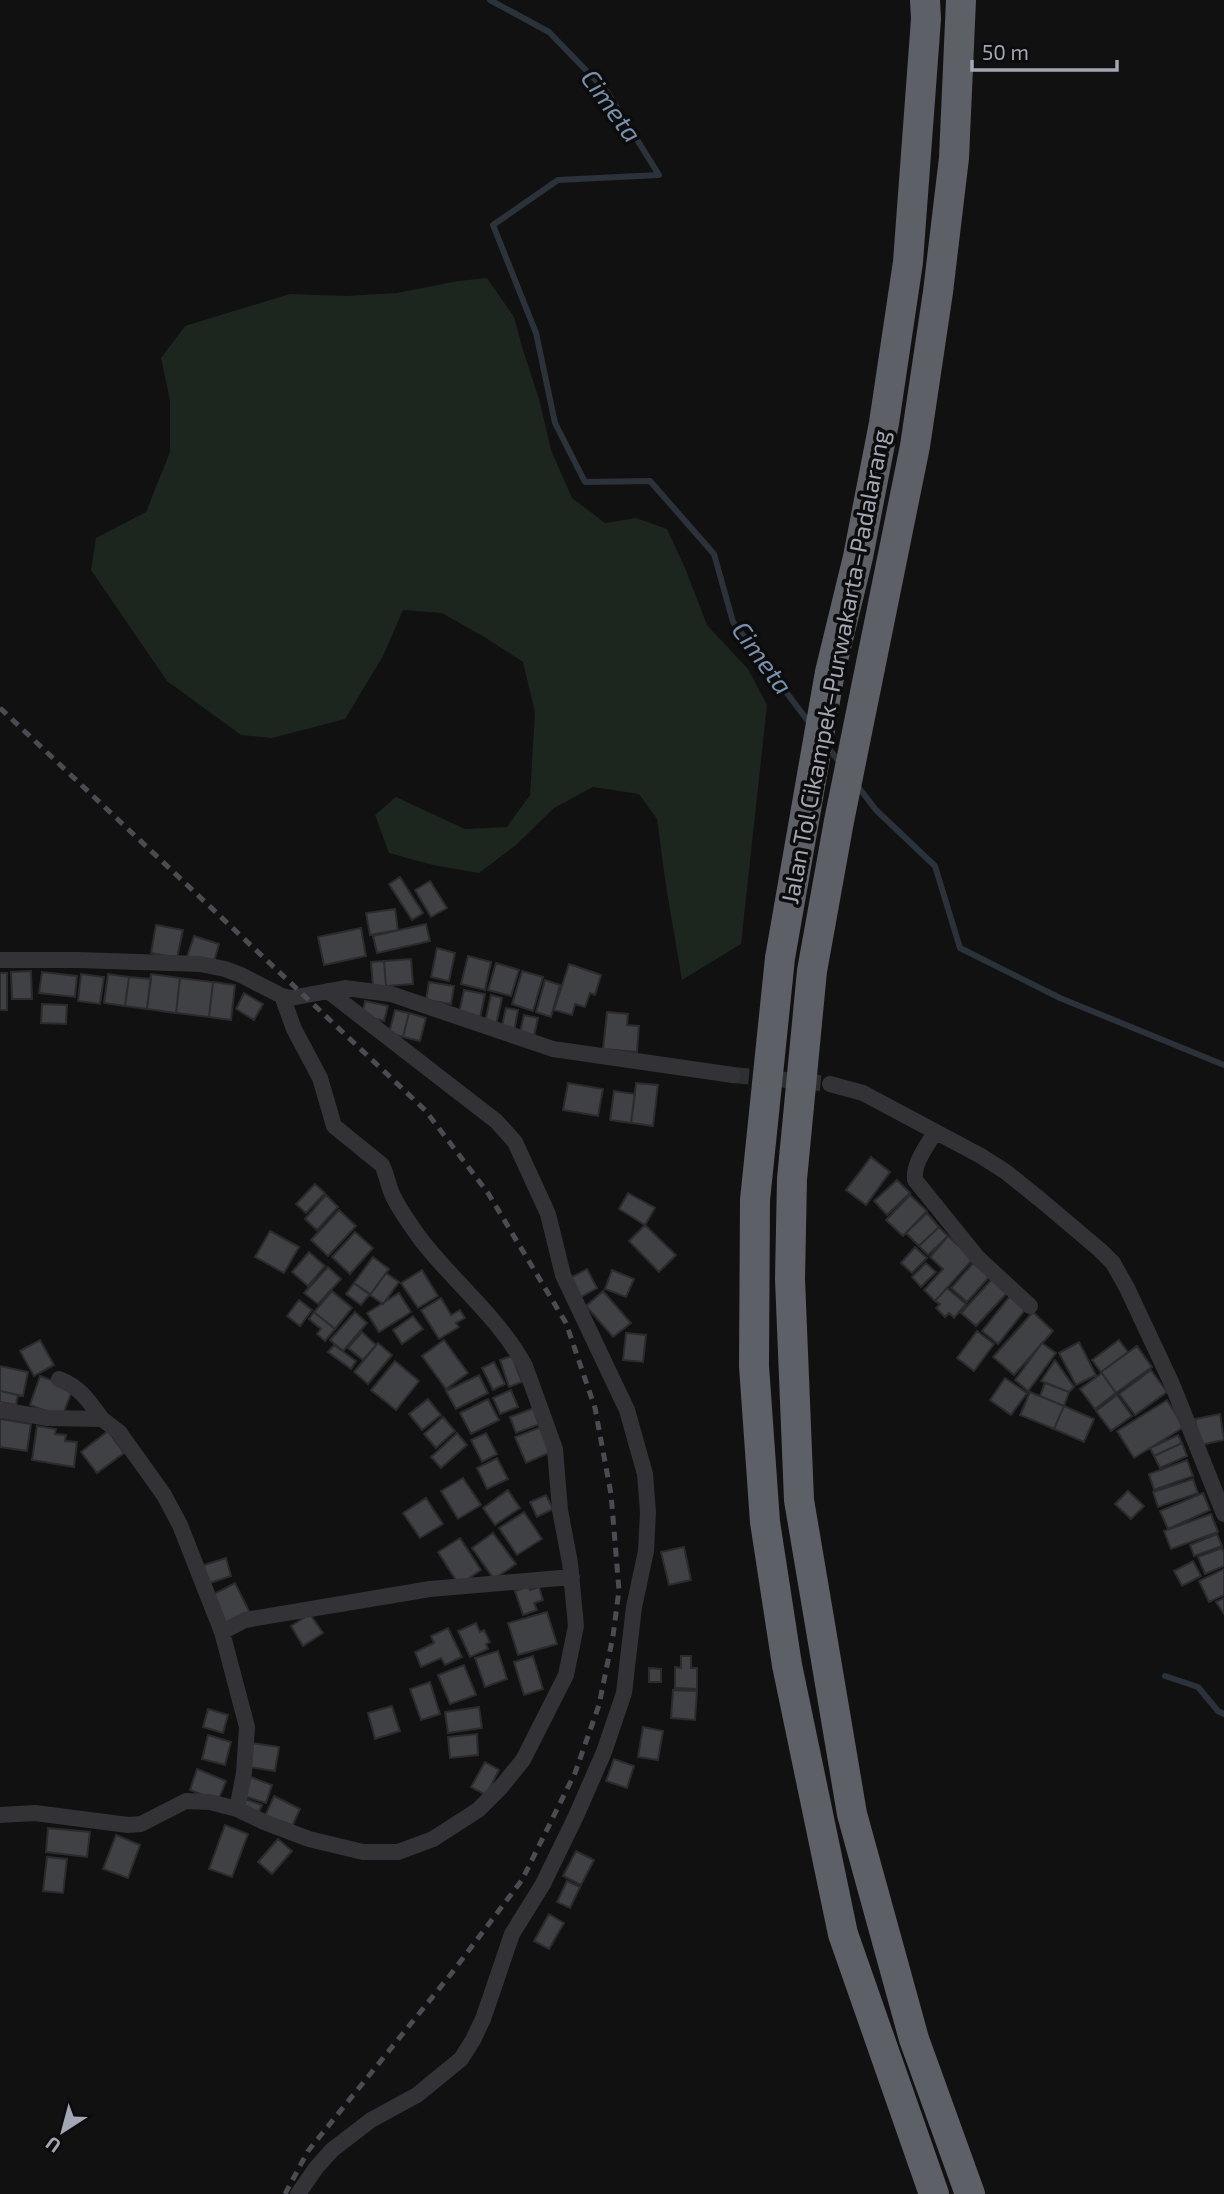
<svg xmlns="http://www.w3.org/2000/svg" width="1224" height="2194" font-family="'Exo 2',sans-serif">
	<rect width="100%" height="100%" fill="#111112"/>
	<path fill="#1d251f" d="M487 278 514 317 523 350 539 399 551 450 572 498 605 523 636 518 667 529 685 568 707 625 748 669 767 705 741 944 682 980 666 886 657 819 639 794 593 787 554 808 516 845 479 873 433 865 389 853 375 815 396 797 465 829 507 827 530 795 535 712 523 662 486 638 442 613 403 610 383 656 345 719 272 738 241 735 167 681 91 570 96 538 146 512 170 452V400L161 358 185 326 290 294 346 296 397 293 458 281Z"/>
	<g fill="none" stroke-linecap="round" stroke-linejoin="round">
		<path stroke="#2b323a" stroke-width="6" d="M490 0 549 32 608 93 659 175 558 180 493 225 536 333 555 423 585 482 650 481 714 554 733 622 811 725
			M826 745 841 764
			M856 784 876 810 935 866 960 948 1060 998 1224 1065
			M1165 1676 1198 1687 1218 1711 1224 1714"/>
	</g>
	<path fill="#404145" stroke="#2b2b2e" stroke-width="2" d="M400 877 423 913 412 920 389 884Z
		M430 881 447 908 431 917 415 890Z
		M395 909 398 930 370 935 366 913Z
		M426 924 430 941 377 953 373 936Z
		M156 925 183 930 177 958 151 953Z
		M361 928 366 956 324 965 318 937Z
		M194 936 219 944 213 965 187 957Z
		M437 948 455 953 449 981 431 977Z
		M468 956 491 962 485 990 461 984Z
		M411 959 413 984 386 986 384 961Z
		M384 961 386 986 373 987 371 962Z
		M496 963 519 970 511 996 488 990Z
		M569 964 601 975 595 995 590 993 585 1007 575 1004 572 1015 554 1010Z
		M31 971 32 999H12L11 972Z
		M522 971 543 977 533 1011 512 1004Z
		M42 972 77 976 75 997 39 993Z
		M0 973H7V1010H0Z
		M81 974 104 977 100 1004 78 1001Z
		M108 974 129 977 125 1006 104 1003Z
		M151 974 180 978 176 1013 147 1009Z
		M129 977 151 979 147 1009 125 1006Z
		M180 978 213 982 209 1017 176 1013Z
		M545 980 560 985 551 1017 536 1012Z
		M213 982 235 985 231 1020 209 1017Z
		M429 982 454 986 451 1004 426 1000Z
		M464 990 485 994 480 1018 459 1013Z
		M244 993 263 1004 254 1020 236 1009Z
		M491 995 502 998 496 1025 485 1022Z
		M365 1001 388 1006 384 1021 362 1015Z
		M42 1004 67 1005 66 1024 41 1023Z
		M506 1008 518 1010 514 1032 501 1030Z
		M395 1010 409 1013 403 1037 389 1033Z
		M607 1012 628 1014 627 1025 639 1026 637 1052 603 1049Z
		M409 1013 426 1018 420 1041 403 1037Z
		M524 1015 538 1018 533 1041 519 1037Z
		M568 1083 603 1089 598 1116 563 1110Z
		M636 1083 658 1085 653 1126 631 1123Z
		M614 1091 635 1094 631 1123 610 1120Z
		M871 1157 890 1172 866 1205 846 1190Z
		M897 1180 910 1193 887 1215 874 1201Z
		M315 1184 325 1193 306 1213 296 1204Z
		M628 1193 655 1208 645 1225 619 1209Z
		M326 1195 338 1207 317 1230 305 1219Z
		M910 1195 927 1211 903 1236 886 1220Z
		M339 1210 356 1226 328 1256 311 1240Z
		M927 1213 939 1227 919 1246 906 1233Z
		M645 1225 676 1255 659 1272 629 1241Z
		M939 1227 948 1236 928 1255 919 1246Z
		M270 1231 299 1247 284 1273 255 1257Z
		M355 1232 373 1248 350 1274 332 1257Z
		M948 1236 973 1259 935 1301 924 1290 943 1269 930 1257Z
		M915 1247 927 1258 912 1273 901 1263Z
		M309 1252 325 1266 308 1286 292 1272Z
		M373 1257 389 1269 370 1295 354 1283Z
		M974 1262 990 1276 967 1302 951 1288Z
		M926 1263 936 1272 921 1287 912 1277Z
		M328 1267 341 1279 318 1304 304 1293Z
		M587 1269 597 1288 581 1297 570 1278Z
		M422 1270 438 1296 418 1308 401 1283Z
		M612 1270 634 1279 626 1297 605 1289Z
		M386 1273 399 1282 383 1304 370 1295Z
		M992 1279 1007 1293 976 1326 961 1313Z
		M354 1283 370 1294 361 1305 346 1294Z
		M947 1288 966 1304 954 1318 949 1313 945 1317 936 1308 940 1304 935 1301Z
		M332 1291 352 1308 335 1329 314 1312Z
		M603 1291 631 1323 613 1337 586 1306Z
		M399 1293 411 1312 379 1332 367 1313Z
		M1010 1296 1026 1309 998 1344 982 1331Z
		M441 1298 451 1315 460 1310 465 1318 456 1323 459 1327 439 1339 421 1310Z
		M299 1300 312 1310 300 1326 287 1316Z
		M314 1312 335 1329 325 1341 317 1334 321 1329 309 1319Z
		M355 1312 367 1323 343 1351 330 1340Z
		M1033 1312 1053 1331 1014 1375 993 1357Z
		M413 1316 423 1329 402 1344 393 1330Z
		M977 1331 994 1344 974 1371 957 1358Z
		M362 1332 376 1345 363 1360 348 1348Z
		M626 1333 646 1335 643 1362 623 1360Z
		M40 1340 54 1365 34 1376 20 1351Z
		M444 1340 468 1373 446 1389 422 1356Z
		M1119 1340 1128 1352 1101 1372 1092 1360Z
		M1079 1342 1096 1375 1076 1385 1059 1353Z
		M378 1343 392 1355 368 1384 354 1372Z
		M1042 1343 1056 1353 1028 1391 1015 1380Z
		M334 1345 356 1361 351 1369 328 1352Z
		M1137 1346 1152 1367 1116 1393 1101 1372Z
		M512 1356 522 1382 509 1387 500 1360Z
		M1055 1360 1074 1387 1069 1392 1041 1381Z
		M395 1361 419 1381 396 1410 371 1390Z
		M494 1362 505 1384 493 1390 482 1368Z
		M0 1366 28 1372 23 1396 0 1391Z
		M1151 1370 1167 1392 1135 1415 1119 1394Z
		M1102 1373 1116 1393 1095 1409 1080 1389Z
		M479 1375 488 1393 456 1409 446 1391Z
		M40 1376 73 1388 62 1417 30 1405Z
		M1005 1378 1027 1393 1011 1415 990 1400Z
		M1045 1383 1069 1392 1064 1406 1040 1396Z
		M511 1390 518 1407 500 1414 493 1398Z
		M0 1391 18 1395 16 1405 0 1402Z
		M1030 1392 1064 1406 1054 1429 1020 1415Z
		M1117 1395 1132 1416 1111 1431 1096 1411Z
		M428 1399 441 1415 422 1430 409 1414Z
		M488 1399 499 1420 471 1434 460 1413Z
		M1167 1400 1184 1427 1134 1458 1117 1431Z
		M1064 1406 1094 1419 1084 1442 1054 1429Z
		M534 1408 540 1424 516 1433 510 1417Z
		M1220 1414 1224 1440 1200 1445 1195 1419Z
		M443 1417 455 1431 436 1448 424 1434Z
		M0 1419 31 1424 27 1451 0 1447Z
		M37 1426 56 1429 55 1434 66 1435 65 1441 77 1442 74 1467 32 1460Z
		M541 1427 551 1452 526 1463 515 1437Z
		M108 1431 124 1453 97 1473 81 1452Z
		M457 1433 467 1445 441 1468 431 1457Z
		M486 1433 497 1454 482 1462 471 1440Z
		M1178 1435 1182 1443 1154 1456 1150 1448Z
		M1182 1443 1187 1456 1160 1468 1154 1456Z
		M497 1458 508 1479 487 1489 477 1468Z
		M1187 1460 1193 1476 1154 1490 1149 1474Z
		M463 1478 481 1505 458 1519 441 1491Z
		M1193 1479 1198 1493 1158 1507 1153 1492Z
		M508 1490 520 1508 495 1525 483 1508Z
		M1128 1491 1144 1506 1131 1519 1115 1504Z
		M1203 1493 1210 1510 1168 1529 1160 1511Z
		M546 1495 553 1509 537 1517 530 1502Z
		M426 1498 443 1524 420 1538 403 1513Z
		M524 1512 542 1539 517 1555 499 1528Z
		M1211 1514 1218 1532 1171 1549 1164 1531Z
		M493 1533 516 1564 494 1579 472 1548Z
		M1217 1534 1222 1546 1194 1556 1190 1545Z
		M460 1538 481 1570 459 1585 438 1552Z
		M684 1547 691 1580 669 1585 661 1552Z
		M1222 1548 1224 1553V1566L1205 1574 1198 1557Z
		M226 1558 231 1576 207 1584 201 1566Z
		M1193 1561 1201 1576 1182 1586 1174 1571Z
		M1224 1569V1595L1209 1602 1199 1581Z
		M235 1583 250 1613 225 1626 210 1596Z
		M529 1586 530 1590 539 1587 543 1600 534 1603 537 1610 523 1615 515 1591Z
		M1224 1598V1614L1216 1602Z
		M547 1612 557 1644 518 1655 508 1623Z
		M310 1614 323 1633 303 1646 291 1626Z
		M476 1623 480 1632 484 1630 490 1642 486 1644 488 1649 470 1657 458 1631Z
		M448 1628 462 1657 445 1665 441 1658 421 1667 415 1652 434 1643 431 1636Z
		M498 1651 507 1679 485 1687 475 1658Z
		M533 1656 543 1689 524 1695 514 1662Z
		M681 1656H691V1668H697V1689L675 1688V1667L681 1668Z
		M464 1665 476 1695 450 1704 438 1675Z
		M649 1668 661 1669V1682H649Z
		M430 1682 440 1714 421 1720 410 1689Z
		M673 1690 697 1691 695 1720 671 1718Z
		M392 1706 400 1731 375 1739 368 1713Z
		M479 1707 482 1728 448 1733 445 1712Z
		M208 1709 228 1715 223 1733 203 1727Z
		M643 1727 663 1731 658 1760 638 1757Z
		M477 1734 478 1755 450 1758 448 1737Z
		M208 1735 231 1742 225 1765 202 1759Z
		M253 1743 279 1747 275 1771 249 1767Z
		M614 1759 634 1766 627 1788 606 1781Z
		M485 1762 499 1770 486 1795 471 1787Z
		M197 1769 226 1781 218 1801 190 1790Z
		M251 1777 272 1785 266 1803 244 1796Z
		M274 1796 300 1809 291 1829 265 1816Z
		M245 1799 262 1805 258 1814 242 1807Z
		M225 1825 248 1834 232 1877 209 1869Z
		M48 1828 90 1832 87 1857 46 1852Z
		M116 1835 140 1845 128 1878 103 1869Z
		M278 1839 292 1851 272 1874 258 1862Z
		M576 1851 594 1860 581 1885 563 1876Z
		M47 1857 67 1859 63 1893 43 1891Z
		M567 1881 580 1887 570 1908 557 1902Z
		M549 1914 564 1923 549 1949 534 1941Z"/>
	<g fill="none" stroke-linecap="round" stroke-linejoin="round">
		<path stroke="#2e2f32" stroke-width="16" stroke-dasharray="16 8" stroke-linecap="butt" d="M733 1075 830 1084"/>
		<path stroke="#323237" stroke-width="16" d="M0 960H78L200 964 225 969 241 975 282 996 291 998 345 988 391 994 553 1049 733 1075
			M830 1084 863 1093 981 1156 1006 1172 1042 1201 1100 1250 1113 1263 1127 1288 1172 1384 1224 1514
			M935 1132C927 1146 913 1163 915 1180L978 1258 1030 1306
			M59 1379C80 1387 89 1401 102 1419
			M0 1410 48 1418 102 1419 119 1432 164 1495 180 1525 222 1632 247 1727 244 1773 237 1809
			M222 1632 245 1620 430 1589 572 1577
			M0 1815 35 1813 128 1825 141 1824 186 1801 210 1802 237 1809 264 1822 309 1839 363 1852H398L433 1839 478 1810 501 1787 523 1760 566 1675 576 1626 570 1563 560 1510 555 1449 525 1366C499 1318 455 1283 422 1241 412 1227 400 1211 393 1196 388 1186 387 1175 382 1165L334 1126 320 1078 294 1029 282 996
			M298 2194 316 2168 332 2150 371 2120 417 2095 461 2059 473 2040 483 2019 512 1934 543 1884 576 1816 604 1752 624 1693 634 1607 646 1551 648 1512 645 1474 627 1410 563 1275 548 1214 515 1142 496 1121 328 991"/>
		<path stroke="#5e6068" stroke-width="30" d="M925 0 926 19 908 262 884 423 858 557 830 672 780 958 755 1200 754 1366 765 1522 787 1665 843 1934 934 2194
			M961 0 954 158 938 292 915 446 839 821 812 971 792 1179 790 1279 799 1500 852 1814 914 2039 970 2194"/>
		<path stroke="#4b4c52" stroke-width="5" stroke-dasharray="9 7" stroke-linecap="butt" d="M0 708 425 1110 488 1193 566 1323 595 1408 611 1494 619 1590 613 1636 599 1705 575 1773 522 1880 451 1974 308 2151 285 2194"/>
	</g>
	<g text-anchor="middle" stroke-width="7" stroke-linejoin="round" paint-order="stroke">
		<g font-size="24" fill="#a3a6b3" stroke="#0c0c0d">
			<text transform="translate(836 667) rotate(-79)" y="8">Jalan Tol Cikampek–Purwakarta–Padalarang</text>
		</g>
		<g font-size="26" font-style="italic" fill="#7a91ae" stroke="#0c0c0d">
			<text transform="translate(611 106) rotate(54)" y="9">Cimeta</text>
			<text transform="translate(762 658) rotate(54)" y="9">Cimeta</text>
		</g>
	</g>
	<g transform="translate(63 2131) rotate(216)" stroke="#0c0c0d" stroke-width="5" paint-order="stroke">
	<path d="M0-5L12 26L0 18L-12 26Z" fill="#a3a6b3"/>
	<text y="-10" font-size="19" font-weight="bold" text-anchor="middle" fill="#a3a6b3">U</text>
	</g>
	<path d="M972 60v10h145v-10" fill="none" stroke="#a3a6b3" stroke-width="3.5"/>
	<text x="982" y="60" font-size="21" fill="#a3a6b3" stroke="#0c0c0d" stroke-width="5" paint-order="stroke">50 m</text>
</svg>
